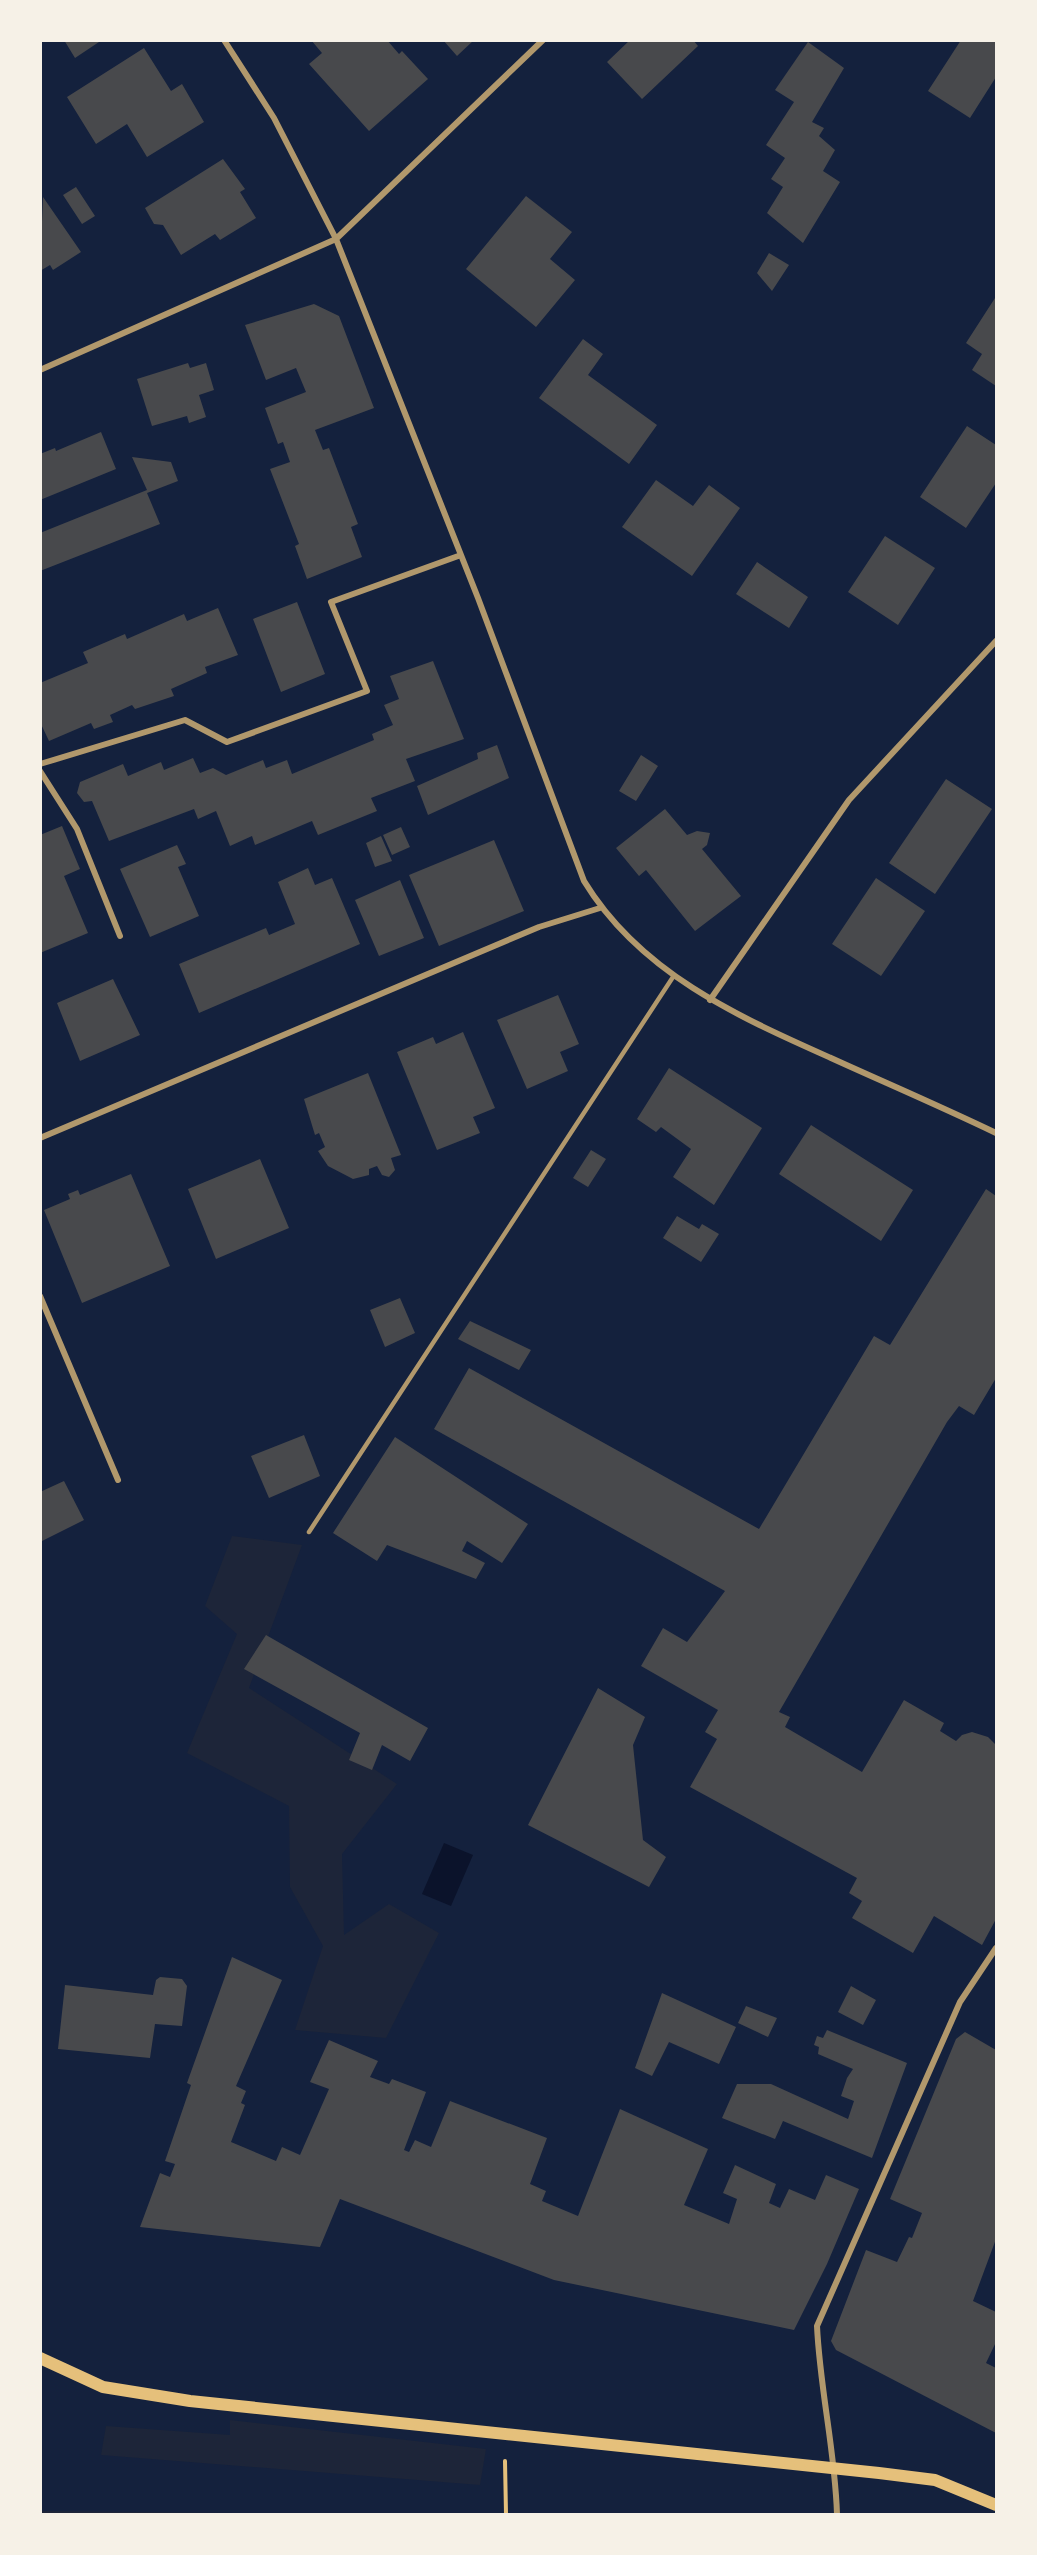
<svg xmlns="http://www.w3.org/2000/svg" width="1037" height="2555" font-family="'Exo 2',sans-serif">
	<rect width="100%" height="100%" fill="#14213d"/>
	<path fill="#1d2539" d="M232 1536 302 1545 249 1688 397 1784 342 1854 344 1935 389 1904 439 1933 386 2038 295 2030 323 1946 290 1887 289 1806 187 1753 237 1634 205 1606Z
		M230 2420 486 2449 480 2485 101 2455 106 2426 230 2435Z
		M41 2511 340 2514H41Z"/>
	<path fill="#0b132b" d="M444 1843 473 1855 451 1906 422 1894Z"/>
	<path fill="#48494c" d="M64 40H102L75 58Z
		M311 40H387L399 54 402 51 428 79 369 131 309 64 322 53Z
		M443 40H474L457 56Z
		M630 40H693L698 46 642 99 607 62Z
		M961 40H996V77L970 118 928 91Z
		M808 42 844 68 812 122 824 128 819 136 835 150 823 171 840 182 803 243 767 213 783 187 771 179 785 158 766 145 794 102 775 90Z
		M144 48 171 91 182 84 204 122 147 157 127 124 96 144 67 97Z
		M223 159 245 189 240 192 256 218 220 240 215 234 181 255 163 225 154 224 145 208Z
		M76 187 95 216 82 224 63 195Z
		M526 196 572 232 550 259 575 280 536 327 466 269Z
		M43 197 81 252 53 270 50 265 40 271Z
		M769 253 789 265 772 291 757 273Z
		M995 298 996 300V386L972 370 982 354 966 343Z
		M314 304 339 316 374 408 315 430 323 450 329 448 358 524 351 527 362 557 307 579 295 546 299 544 270 469 290 462 283 442 278 444 265 408 306 392 296 368 266 380 245 325Z
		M583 339 603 354 588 375 657 425 629 464 539 398Z
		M188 363 190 368 206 363 214 390 199 395 206 417 189 423 187 416 152 426 137 379Z
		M967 426 996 445V483L966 528 920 497Z
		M101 432 116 469 40 500V454L55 448 56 451Z
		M132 457 171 462 178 481 147 493 160 524 40 571V533L147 490Z
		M656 480 693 506 709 485 740 508 692 576 622 527Z
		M885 536 935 568 898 625 848 592Z
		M757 562 808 597 789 628 736 594Z
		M297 602 325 674 281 692 253 619Z
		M218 608 238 655 205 667 207 673 171 689 174 696 135 709 132 705 110 715 113 722 94 729 91 723 49 741 40 722V683L88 663 83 652 125 634 127 639 184 614 187 621Z
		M433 661 464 739 406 759 415 781 371 798 377 811 318 835 312 821 255 845 252 836 230 846 216 811 198 819 194 809 109 841 92 801 84 802 77 793 80 782 123 764 128 776 161 762 164 770 193 758 200 773 213 768 226 775 263 760 266 768 287 760 292 774 374 740 372 734 393 725 384 705 399 699 390 676Z
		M497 745 509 778 428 815 417 786 478 759 477 753Z
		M641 755 658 766 636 801 619 791Z
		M946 779 992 809 935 894 889 863Z
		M665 809 687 835 697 831 710 833 707 845 702 849 741 896 695 931 646 870 639 876 616 848Z
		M62 826 80 869 64 876 88 933 40 953V835Z
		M401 827 410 847 392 855 383 835Z
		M381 836 392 861 375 867 366 843Z
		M494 840 524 911 439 946 409 875Z
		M177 845 186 864 178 867 199 916 150 937 120 869Z
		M308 868 315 885 332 878 360 944 199 1013 179 964 266 928 269 935 295 924 278 882Z
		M876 878 925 911 881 976 832 944Z
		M400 880 424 938 379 956 355 900Z
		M113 979 140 1035 80 1061 57 1003Z
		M558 995 579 1044 560 1052 568 1071 527 1089 497 1020Z
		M463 1032 495 1108 473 1117 480 1133 437 1150 397 1052 433 1037 436 1044Z
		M669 1068 762 1128 714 1205 673 1177 691 1149 661 1127 656 1132 637 1119Z
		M368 1073 401 1155 391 1158 395 1170 389 1177 382 1175 377 1166 369 1169V1175L353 1179 328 1166 318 1151 325 1147 319 1133 315 1135 304 1099Z
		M811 1125 913 1190 881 1241 779 1174Z
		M591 1150 606 1159 588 1187 573 1178Z
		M260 1159 289 1228 216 1259 188 1189Z
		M131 1174 170 1266 82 1303 44 1210 70 1199 68 1194 78 1190 80 1195Z
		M986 1189 996 1196V1378L974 1415 959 1406 947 1422 779 1712 790 1717 785 1727 862 1772 904 1700 944 1723 940 1731 956 1741 962 1735 972 1732 988 1737 996 1745V1919L982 1945 934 1916 913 1953 852 1918 862 1901 849 1893 857 1878 690 1787 717 1739 705 1732 718 1710 641 1666 663 1628 687 1642 725 1591 434 1429 469 1368 759 1529 874 1336 890 1345Z
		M677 1216 699 1229 702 1224 719 1234 701 1262 663 1238Z
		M400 1298 415 1333 385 1347 370 1310Z
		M470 1321 531 1350 519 1370 458 1339Z
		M304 1435 320 1476 269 1498 251 1456Z
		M395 1437 528 1524 502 1563 467 1541 462 1551 485 1563 476 1579 387 1545 377 1561 333 1533Z
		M64 1481 84 1520 40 1542V1492Z
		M266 1635 428 1728 410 1761 382 1745 372 1770 349 1760 360 1733 244 1669Z
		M598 1688 645 1717 633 1745 643 1840 666 1857 649 1887 528 1825Z
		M232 1957 282 1980 236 2086 246 2091 241 2103 245 2105 231 2142 276 2161 282 2147 300 2155 329 2089 310 2082 329 2040 378 2061 370 2077 389 2084 392 2079 426 2092 404 2150 409 2152 415 2140 431 2147 450 2101 547 2138 530 2184 546 2191 542 2201 578 2216 620 2109 708 2149 684 2205 729 2224 737 2199 723 2193 735 2165 776 2184 769 2203 780 2208 789 2189 815 2200 826 2175 859 2189 827 2264 794 2330 554 2280 340 2199 320 2247 140 2227 160 2173 170 2177 175 2164 165 2161 191 2085 187 2083Z
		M160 1977 182 1979 187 1986 182 2026 155 2024 150 2058 58 2049 65 1985 153 1995 156 1980Z
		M851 1986 876 2000 863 2025 838 2012Z
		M662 1993 736 2027 719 2064 669 2042 652 2076 635 2068Z
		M746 2006 777 2018 768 2037 738 2023Z
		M827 2030 907 2063 872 2158 783 2121 775 2139 722 2118 737 2084H771L848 2119 854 2101 841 2096 847 2078 853 2069 818 2054 819 2047 814 2045 817 2036 823 2038Z
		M965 2032 996 2050V2239L973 2301 996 2312V2342L986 2363 996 2368V2433L836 2350 831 2341 866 2250 897 2262 909 2237 912 2238 922 2213 890 2199 956 2039Z"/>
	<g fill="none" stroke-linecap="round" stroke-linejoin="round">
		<path stroke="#e5c07b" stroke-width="4" d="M505 2461 506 2514"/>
		<path stroke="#b1986c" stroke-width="4.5" d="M309 1532 673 977"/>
		<path stroke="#b1986c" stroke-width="6" d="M224 40 274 118 336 239 478 598 584 881C640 973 737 1016 831 1058 886 1083 942 1107 996 1133
			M40 370 336 239 543 40
			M40 764 185 720 227 742 367 691 331 602 461 555
			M40 771 77 829 120 936
			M710 1000 849 800 996 641
			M40 1138 539 927 600 908
			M40 1296 118 1480
			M837 2514C835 2450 820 2390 817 2326L960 2002 996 1948"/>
		<path stroke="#e5c07b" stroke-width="12" d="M40 2358 103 2387 190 2401 879 2473 935 2480 996 2505"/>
	</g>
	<rect width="1037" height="2555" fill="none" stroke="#f6f1e7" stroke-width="84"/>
</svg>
